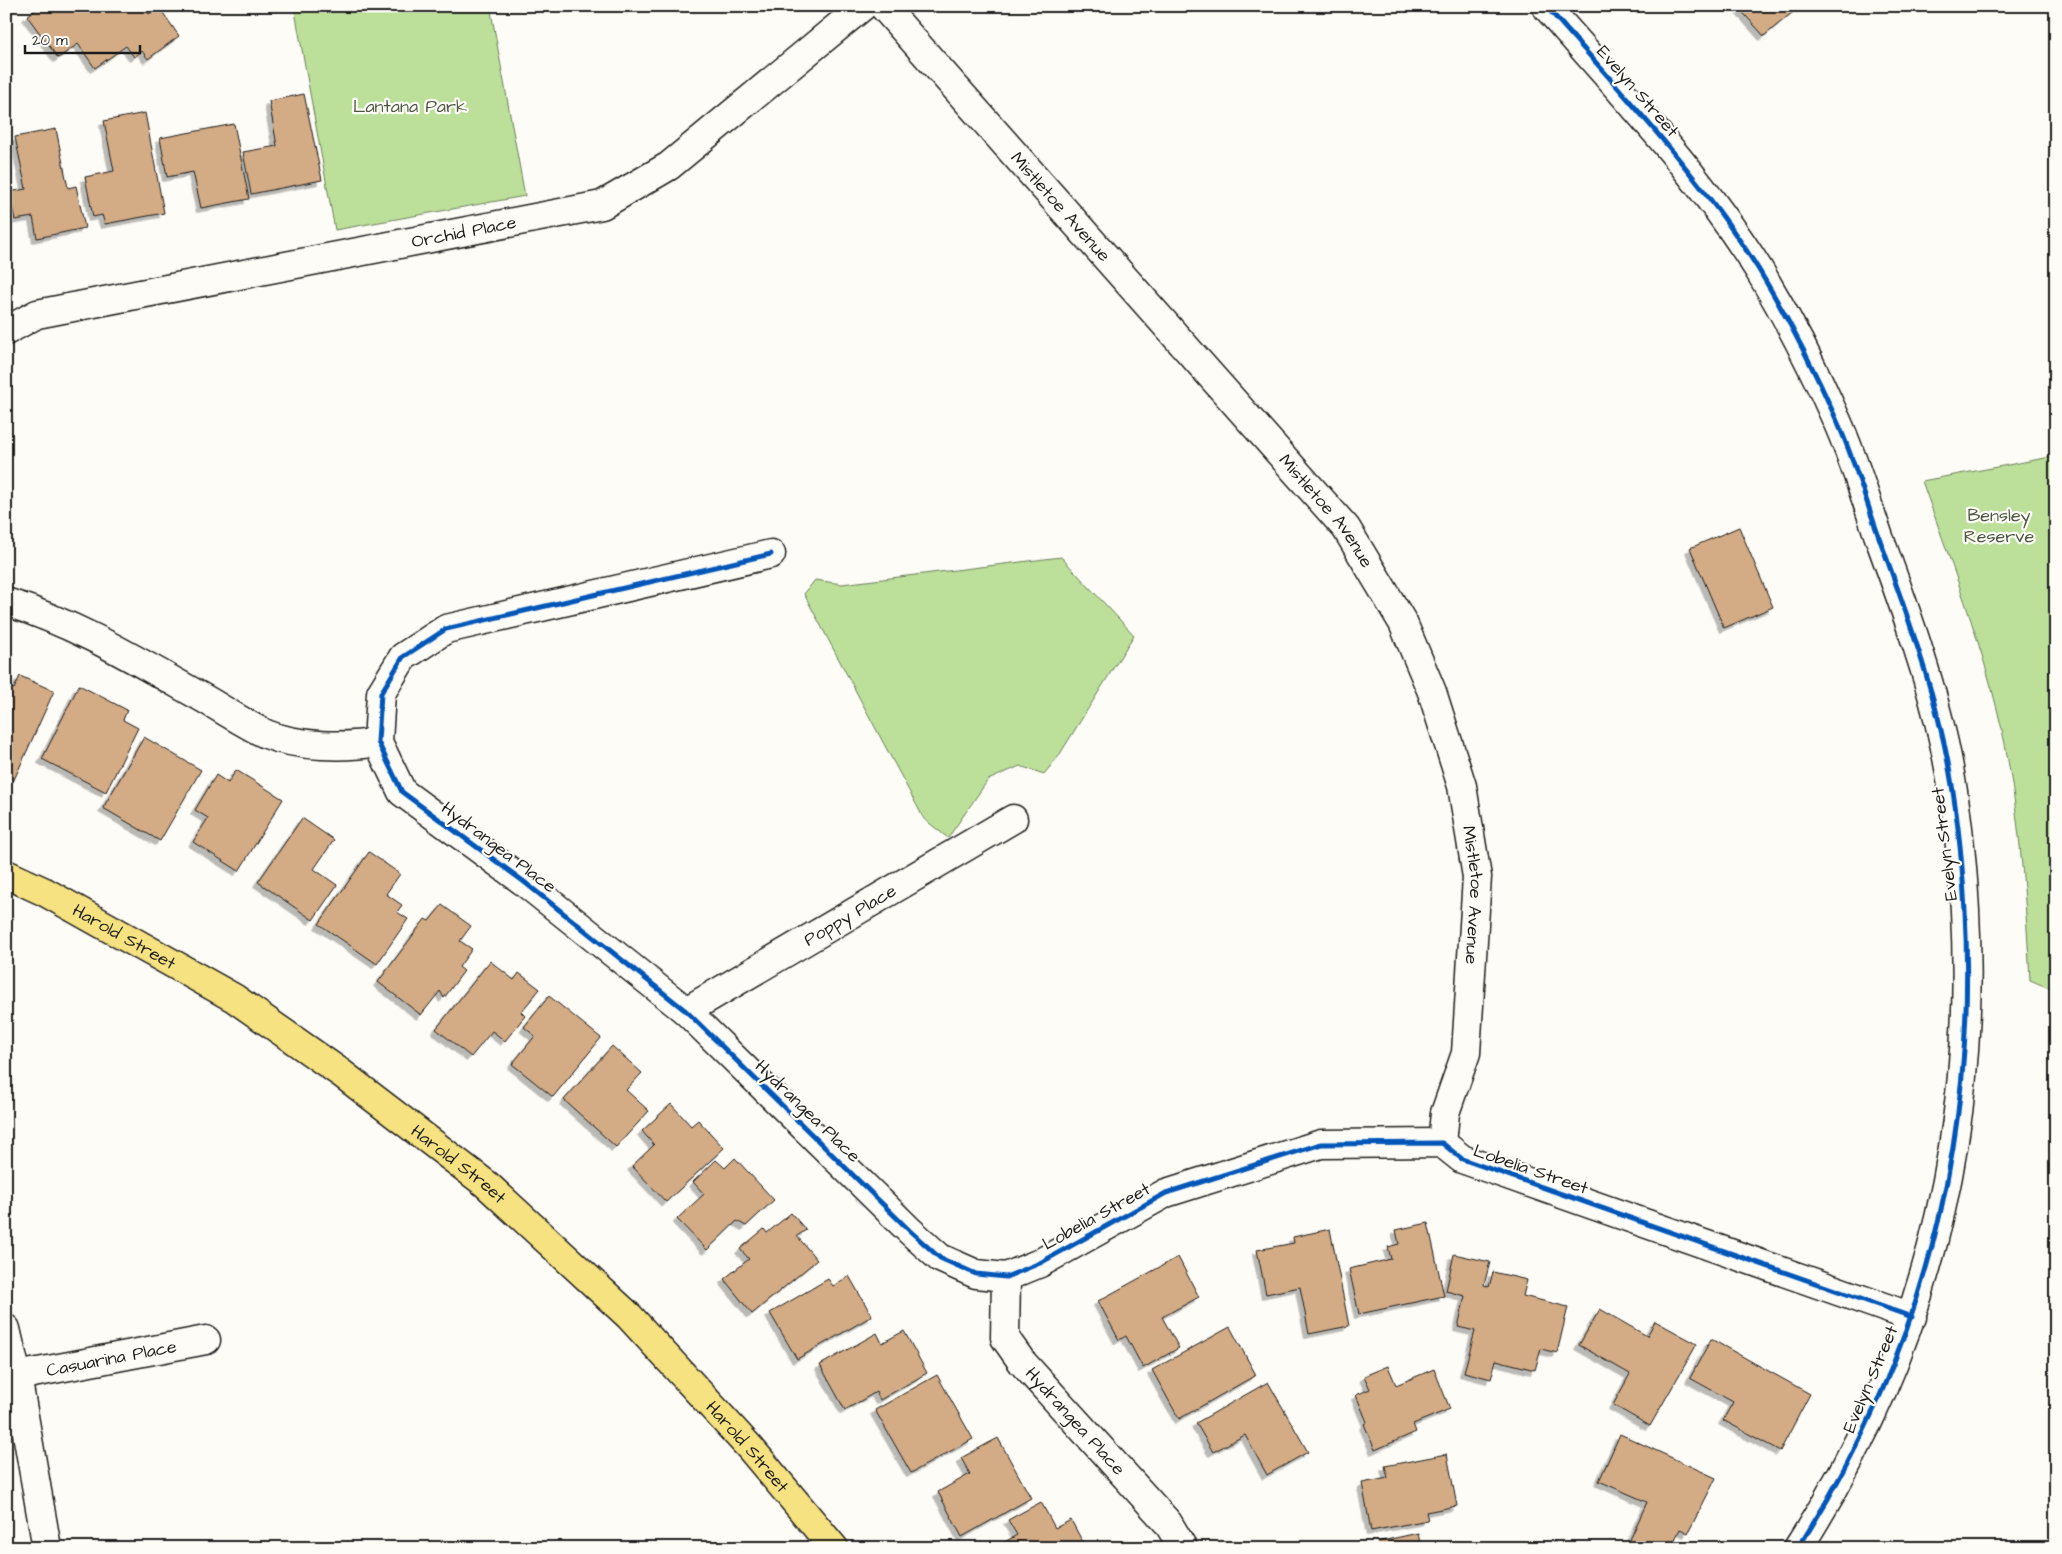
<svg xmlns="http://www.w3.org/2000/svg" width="2062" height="1554" font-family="'Architects Daughter',sans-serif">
	<defs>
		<filter id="shadow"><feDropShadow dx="-4.5" dy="4.5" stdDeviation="0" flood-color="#0004"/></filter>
	</defs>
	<rect width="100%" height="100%" fill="#fdfcf7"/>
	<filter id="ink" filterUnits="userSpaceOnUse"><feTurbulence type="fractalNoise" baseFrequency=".02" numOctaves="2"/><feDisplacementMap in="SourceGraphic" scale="10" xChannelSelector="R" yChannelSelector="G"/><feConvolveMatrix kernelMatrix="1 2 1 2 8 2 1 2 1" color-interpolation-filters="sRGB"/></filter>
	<g filter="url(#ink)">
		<path fill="#bce09a" stroke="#6c7e5b" d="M294 6H490L525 196 335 230Z
			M2056 456V991L2030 980C2026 906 2021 833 2008 760 1992 669 1953 569 1922 481Z
			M1061 557 1134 635 1058 757 1044 774 1020 766 988 780 948 838 924 819 804 594 815 580 842 584Z"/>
		<path fill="#d3ab85" stroke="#1c1c1c" filter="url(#shadow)" d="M40 6H143L149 14 159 7 179 36 148 59 142 51 134 57 126 46 95 68 78 44 58 58 27 16Z
			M1737 6H1800L1764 36Z
			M304 94 322 180 251 194 243 152 277 146 269 101Z
			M145 113 164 213 105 224 102 215 93 217 85 177 114 171 104 121Z
			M234 124 249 199 201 208 193 172 167 177 160 138Z
			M56 129 68 188 76 186 85 228 37 238 33 217 15 220 9 192 26 189 15 137Z
			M1739 527 1773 607 1724 628 1690 548Z
			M20 676 54 691 13 782 6 779V686L14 689Z
			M79 685 127 710 123 720 138 728 106 792 42 759Z
			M144 737 201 770 160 841 103 808Z
			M236 770 283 799 239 871 193 842 208 818 195 810 216 775 228 783Z
			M302 818 334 840 314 869 337 885 313 920 258 882Z
			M369 852 400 874 386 894 402 905 397 912 408 919 377 964 319 924Z
			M442 905 471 926 460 941 472 949 459 967 464 971 444 998 440 991 421 1015 378 982 425 919 429 921Z
			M490 961 514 980 519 973 540 989 521 1012 525 1016 505 1041 492 1031 471 1057 436 1029Z
			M549 996 601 1038 553 1097 512 1064 535 1036 524 1027Z
			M612 1046 642 1073 626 1090 649 1111 616 1147 564 1100Z
			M671 1104 691 1126 698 1120 724 1148 666 1202 632 1166 654 1145 642 1131Z
			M735 1158 774 1200 746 1226 737 1221 707 1250 677 1219 704 1194 693 1182 716 1160 725 1168Z
			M791 1213 806 1230 797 1236 817 1260 752 1314 724 1279 749 1259 740 1249 764 1229 767 1233Z
			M1428 1223 1444 1296 1359 1314 1349 1269 1391 1259 1388 1247 1399 1244 1396 1230Z
			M1330 1229 1349 1326 1309 1334 1300 1287 1266 1294 1257 1250 1294 1243 1293 1237Z
			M1454 1254 1490 1262 1484 1285 1489 1287 1493 1272 1527 1280 1523 1296 1568 1307 1557 1353 1541 1349 1535 1370 1496 1360 1491 1379 1464 1372 1475 1331 1458 1327 1465 1296 1446 1291Z
			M1178 1257 1199 1297 1162 1317 1179 1348 1143 1368 1126 1336 1119 1340 1098 1301Z
			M849 1276 872 1316 797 1359 770 1313 828 1279 833 1286Z
			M1600 1309 1647 1336 1655 1321 1697 1344 1650 1426 1613 1405 1630 1374 1579 1345Z
			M1230 1327 1256 1375 1179 1419 1152 1370Z
			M904 1331 927 1373 880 1400 876 1392 845 1410 820 1365 877 1333 882 1343Z
			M1711 1339 1810 1394 1780 1451 1723 1420 1733 1402 1690 1378Z
			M1388 1366 1396 1385 1434 1369 1450 1409 1413 1424 1416 1432 1375 1450 1364 1424 1367 1422 1356 1395 1370 1389 1364 1376Z
			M937 1375 973 1439 911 1473 875 1410Z
			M1268 1382 1308 1452 1267 1475 1245 1435 1213 1452 1196 1423Z
			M1620 1434 1716 1478 1688 1533 1680 1529 1671 1548H1641L1629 1542 1647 1502 1599 1481Z
			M998 1438 1031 1498 962 1537 938 1492 970 1474 961 1458Z
			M1447 1454 1457 1506 1426 1512 1428 1520 1371 1531 1362 1483 1388 1478 1385 1466Z
			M1041 1502 1055 1528 1071 1520 1086 1548H994L1017 1535 1008 1520Z
			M1418 1533 1421 1548H1379L1377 1542Z
			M1554 1541 1560 1548H1547Z
			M1455 1544V1548H1437Z"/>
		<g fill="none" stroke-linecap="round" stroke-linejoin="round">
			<defs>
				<g id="minor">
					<path id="s1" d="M883 6 1346 528 1403 623 1432 692 1462 786 1477 877 1466 1053 1445 1113 1442 1143"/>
					<path d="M1546 6C1620 91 1699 174 1759 270 1788 318 1814 369 1837 421 1854 459 1866 501 1880 540 1904 606 1929 674 1944 743 1956 798 1962 855 1965 911 1977 1140 1923 1354 1798 1548"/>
					<path id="s2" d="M6 331 37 314 602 205 669 166 863 6"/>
					<path d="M771 554 446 629 403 657 381 693 378 742 402 792 523 881 686 1011 910 1231 940 1258 976 1274 1006 1277 1040 1263 1166 1193 1321 1144 1442 1143 1462 1159 1912 1317"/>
					<path d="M6 602C77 624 139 662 203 698 224 710 245 724 266 734 298 747 345 748 378 742"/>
					<path id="s3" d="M686 1011 1013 819"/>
					<path id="s4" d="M1006 1277 1005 1338 1022 1362 1168 1523 1183 1548"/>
					<path d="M6 1329 17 1376 47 1548"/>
					<path id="s5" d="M17 1376 206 1340"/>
				</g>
				<g id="major">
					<path id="s6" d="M6 874 45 892 234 998 341 1073 486 1184 629 1316 751 1449 834 1548"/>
				</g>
			</defs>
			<use href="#minor" stroke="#1c1c1c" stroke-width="31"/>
			<use href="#major" stroke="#1c1c1c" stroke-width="31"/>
			<use href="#minor" stroke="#fdfcf7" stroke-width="28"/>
			<use href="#major" stroke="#f6e281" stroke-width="28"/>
			<defs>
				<path id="cycleway" d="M1546 6C1620 91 1699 174 1759 270 1788 318 1814 369 1837 421 1854 459 1866 501 1880 540 1904 606 1929 674 1944 743 1956 798 1962 855 1965 911 1977 1140 1923 1354 1798 1548
					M771 554 446 629 403 657 381 693 378 742 402 792 523 881 686 1011 910 1231 940 1258 976 1274 1006 1277 1040 1263 1166 1193 1321 1144 1442 1143 1462 1159 1912 1317"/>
			</defs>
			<use href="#cycleway" stroke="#fdfcf7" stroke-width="8"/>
			<use href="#cycleway" stroke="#0057b8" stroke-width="5"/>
		</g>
	</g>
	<g text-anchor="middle" stroke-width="4.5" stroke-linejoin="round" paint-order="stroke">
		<g font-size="18" fill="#1c1c1c" stroke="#fdfcf7">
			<text transform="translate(1638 91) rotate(49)" y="6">Evelyn Street</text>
			<text dy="6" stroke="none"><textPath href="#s1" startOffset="268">Mistletoe Avenue</textPath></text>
			<text dy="6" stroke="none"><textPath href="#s2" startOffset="470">Orchid Place</textPath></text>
			<text dy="6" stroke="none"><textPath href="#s1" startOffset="672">Mistletoe Avenue</textPath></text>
			<text transform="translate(1944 844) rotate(-97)" y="6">Evelyn Street</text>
			<text transform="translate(499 847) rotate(37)" y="6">Hydrangea Place</text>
			<text dy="6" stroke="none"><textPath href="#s1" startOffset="1092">Mistletoe Avenue</textPath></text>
			<text dy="6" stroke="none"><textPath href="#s3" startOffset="190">Poppy Place</textPath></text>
			<text dy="6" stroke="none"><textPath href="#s6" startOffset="134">Harold Street</textPath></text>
			<text transform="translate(808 1111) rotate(44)" y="6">Hydrangea Place</text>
			<text dy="6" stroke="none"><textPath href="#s6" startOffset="539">Harold Street</textPath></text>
			<text transform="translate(1531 1169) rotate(19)" y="6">Lobelia Street</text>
			<text transform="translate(1096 1216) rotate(-29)" y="6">Lobelia Street</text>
			<text dy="6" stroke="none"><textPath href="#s5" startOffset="96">Casuarina Place</textPath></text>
			<text transform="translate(1870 1379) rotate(-67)" y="6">Evelyn Street</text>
			<text dy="6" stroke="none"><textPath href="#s4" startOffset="170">Hydrangea Place</textPath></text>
			<text dy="6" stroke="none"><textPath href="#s6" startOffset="944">Harold Street</textPath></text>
		</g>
		<g font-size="18" fill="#4c5742" stroke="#fdfcf7">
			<text x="410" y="112">Lantana Park</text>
			<text x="1999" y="521">Bensley<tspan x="1999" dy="21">Reserve</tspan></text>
		</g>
	</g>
	<rect width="2062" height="1554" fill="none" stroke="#fdfcf7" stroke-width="25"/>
	<rect x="12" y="12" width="2037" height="1529" fill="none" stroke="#1c1c1c" stroke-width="2" filter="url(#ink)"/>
	<path d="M25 45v8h115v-8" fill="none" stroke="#1c1c1c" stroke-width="2.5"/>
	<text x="32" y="45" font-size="15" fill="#1c1c1c" stroke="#fdfcf7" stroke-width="4" paint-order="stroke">20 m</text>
</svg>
